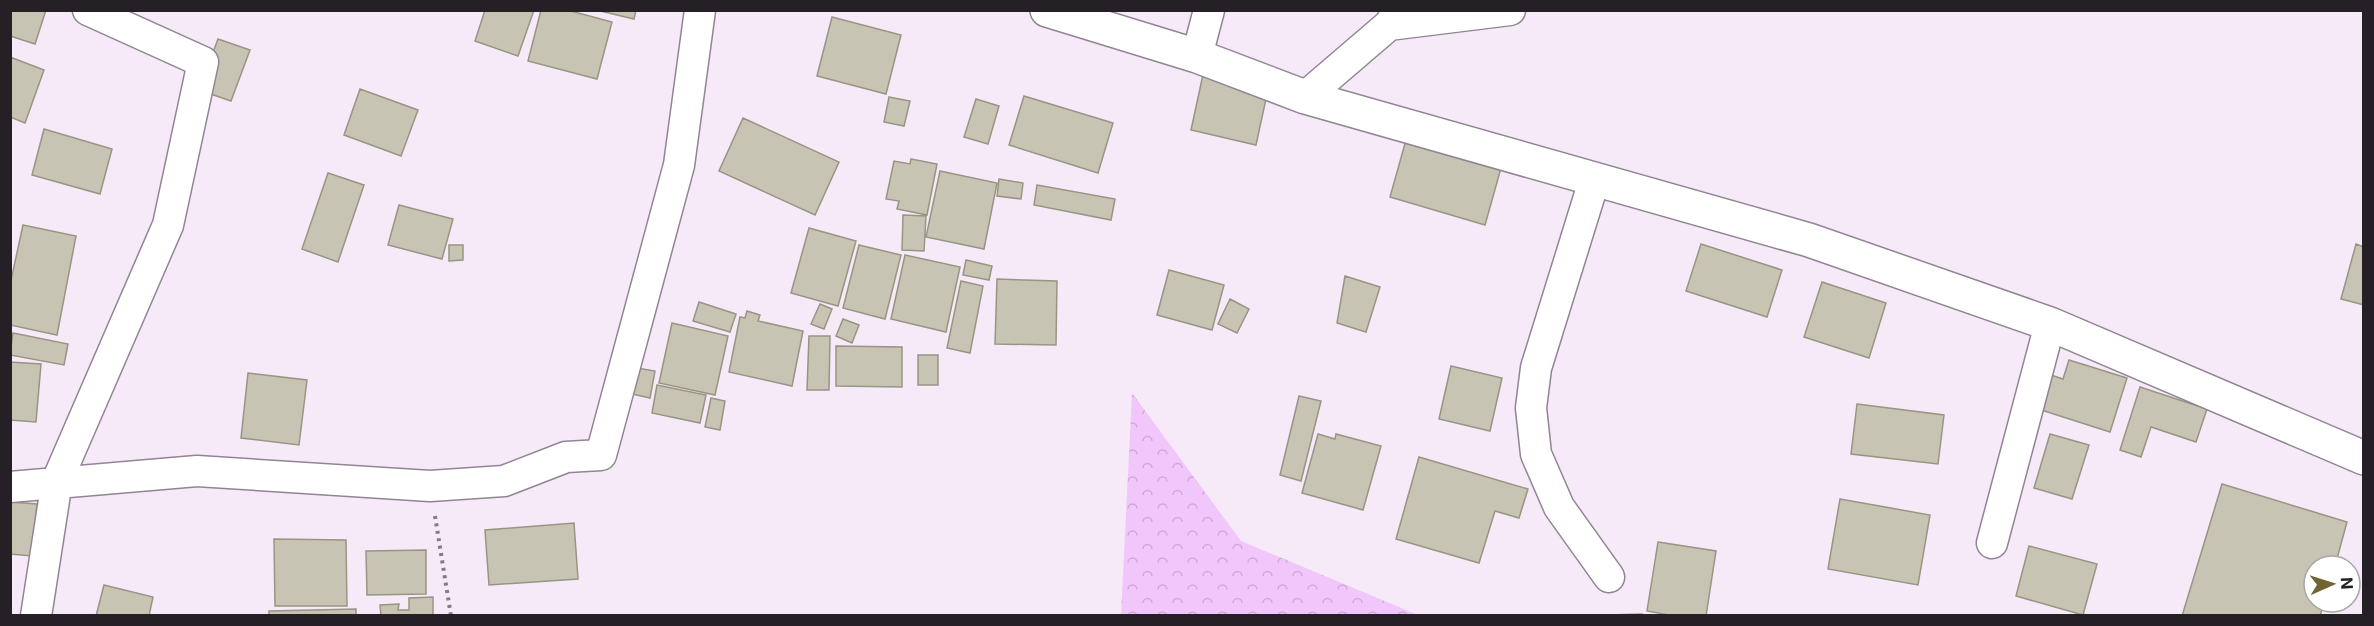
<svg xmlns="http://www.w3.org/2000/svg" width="2374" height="626" font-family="Inter,sans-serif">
	<defs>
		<pattern id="forest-crowns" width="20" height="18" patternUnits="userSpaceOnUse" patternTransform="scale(1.5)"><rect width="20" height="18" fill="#f1c6fb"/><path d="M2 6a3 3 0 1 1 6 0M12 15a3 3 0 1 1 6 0" fill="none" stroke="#ceaad7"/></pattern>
	</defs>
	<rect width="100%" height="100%" fill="#f6eaf9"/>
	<path fill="url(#forest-crowns)" d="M1132 393 1241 541 1418 615H1121Z"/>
	<path fill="#c8c4b3" stroke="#999484" stroke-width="1.5" d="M10 10H46L35 44 10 36Z
		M485 10H534L518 56 475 41Z
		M541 10H567L612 22 597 79 528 61Z
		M596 10H636L634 19Z
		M832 17 901 35 886 94 817 76Z
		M218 39 250 50 231 101 199 90Z
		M10 57 44 70 25 123 10 117Z
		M1204 70 1269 85 1256 145 1191 130Z
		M360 89 418 110 401 156 344 135Z
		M1024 96 1113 123 1098 173 1009 145Z
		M889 97 910 101 904 126 884 122Z
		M976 99 999 106 988 144 964 137Z
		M743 118 839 162 815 215 719 171Z
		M44 129 112 149 100 194 32 175Z
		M1406 140 1501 168 1485 225 1390 197Z
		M911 159 937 164 927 215 897 209 899 201 886 199 894 161 910 164Z
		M940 171 997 183 984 249 926 237Z
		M328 173 364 185 338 262 302 249Z
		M999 179 1023 183 1021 199 997 196Z
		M1037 185 1115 199 1111 220 1034 205Z
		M399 205 453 219 442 259 388 245Z
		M903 215 926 216 924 251 902 250Z
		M23 225 76 236 57 335 10 325V285Z
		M809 228 856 241 838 306 791 293Z
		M1701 244 1782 270 1767 317 1686 291Z
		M2356 244 2364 247V305L2341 299Z
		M449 245H463V260L449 261Z
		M859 245 901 255 885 319 843 308Z
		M905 255 960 267 946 332 891 319Z
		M966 260 992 266 989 280 963 275Z
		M1169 270 1224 285 1212 330 1157 315Z
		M1345 276 1380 287 1366 332 1337 323Z
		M997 279 1057 281 1056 345 995 344Z
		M961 281 983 286 970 353 947 348Z
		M1822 282 1886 303 1869 358 1804 337Z
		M1230 299 1249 309 1237 333 1218 324Z
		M699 302 736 314 730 332 693 321Z
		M820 304 832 309 824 329 811 324Z
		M747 311 760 315 758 321 803 331 792 386 729 372 740 317 745 318Z
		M843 319 859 325 852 343 836 336Z
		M672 323 728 336 715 395 659 383Z
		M13 333 68 344 64 365 10 355Z
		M809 336H830L829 390H807Z
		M836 346 902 347V387L836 386Z
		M918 355H938V385H918Z
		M2069 360 2127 378 2110 432 2035 408 2045 373 2063 379Z
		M10 362 41 364 36 422 10 420Z
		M1451 366 1502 378 1490 431 1439 419Z
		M637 368 655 371 650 398 632 394Z
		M248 373 307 380 299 445 241 438Z
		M657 385 706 395 700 423 652 413Z
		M2140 387 2207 409 2196 442 2151 427 2141 457 2120 450Z
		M1299 396 1321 401 1301 481 1280 475Z
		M711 398 725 401 720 430 705 427Z
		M1857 404 1944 415 1938 464 1851 454Z
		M1318 434 1335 439 1336 434 1381 446 1363 510 1302 493Z
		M2050 434 2089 445 2072 499 2034 488Z
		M1419 457 1528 489 1519 518 1495 511 1479 563 1396 539Z
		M2222 484 2347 522 2335 566H2314V602H2324L2320 616H2182Z
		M1840 499 1930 515 1918 585 1828 569Z
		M10 502 37 504 32 556 10 554Z
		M574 523 578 579 489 585 485 530Z
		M274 539 346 540 347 606H275Z
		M1658 542 1716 551 1706 616H1674L1647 611Z
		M2029 546 2097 564 2083 615 2016 596Z
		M426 550V594L367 595 366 551Z
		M104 585 153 597 149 616H96Z
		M433 597V616H381L380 605 399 604 398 610H409V598Z
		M356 609V616H269V611Z
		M1642 614V616L1606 615Z"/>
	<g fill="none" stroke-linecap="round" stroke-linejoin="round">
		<defs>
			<path id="minor" d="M1389 25 1510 10
				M1197 56 1209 10
				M1305 97 1389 25 1399 10
				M1594 181 1536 368 1531 408 1536 454 1559 507 1609 577
				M10 487 197 471 430 486 504 481 566 457 601 455 679 165 700 10
				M1992 543 2050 324
				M36 616 57 481 168 225 203 62 88 10"/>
			<path id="tertiary" d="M1047 10 1197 56 1305 97 1809 240 2050 324 2364 458"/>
		</defs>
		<use href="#minor" stroke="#918593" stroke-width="33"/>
		<use href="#tertiary" stroke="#918593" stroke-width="36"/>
		<path stroke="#837b85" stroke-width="4" stroke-dasharray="3 4.5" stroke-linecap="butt" d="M435 516 451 616"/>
		<use href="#minor" stroke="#fff" stroke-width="30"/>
		<use href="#tertiary" stroke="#fff" stroke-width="33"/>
	</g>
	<rect width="2374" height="626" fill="none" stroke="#242026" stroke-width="24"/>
	<g transform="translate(2332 584) rotate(87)"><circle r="28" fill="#ffffff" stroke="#a7a6a8" stroke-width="1.5"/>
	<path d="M0-4.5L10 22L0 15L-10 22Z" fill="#716431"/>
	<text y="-9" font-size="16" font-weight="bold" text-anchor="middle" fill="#242026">N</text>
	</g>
</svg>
